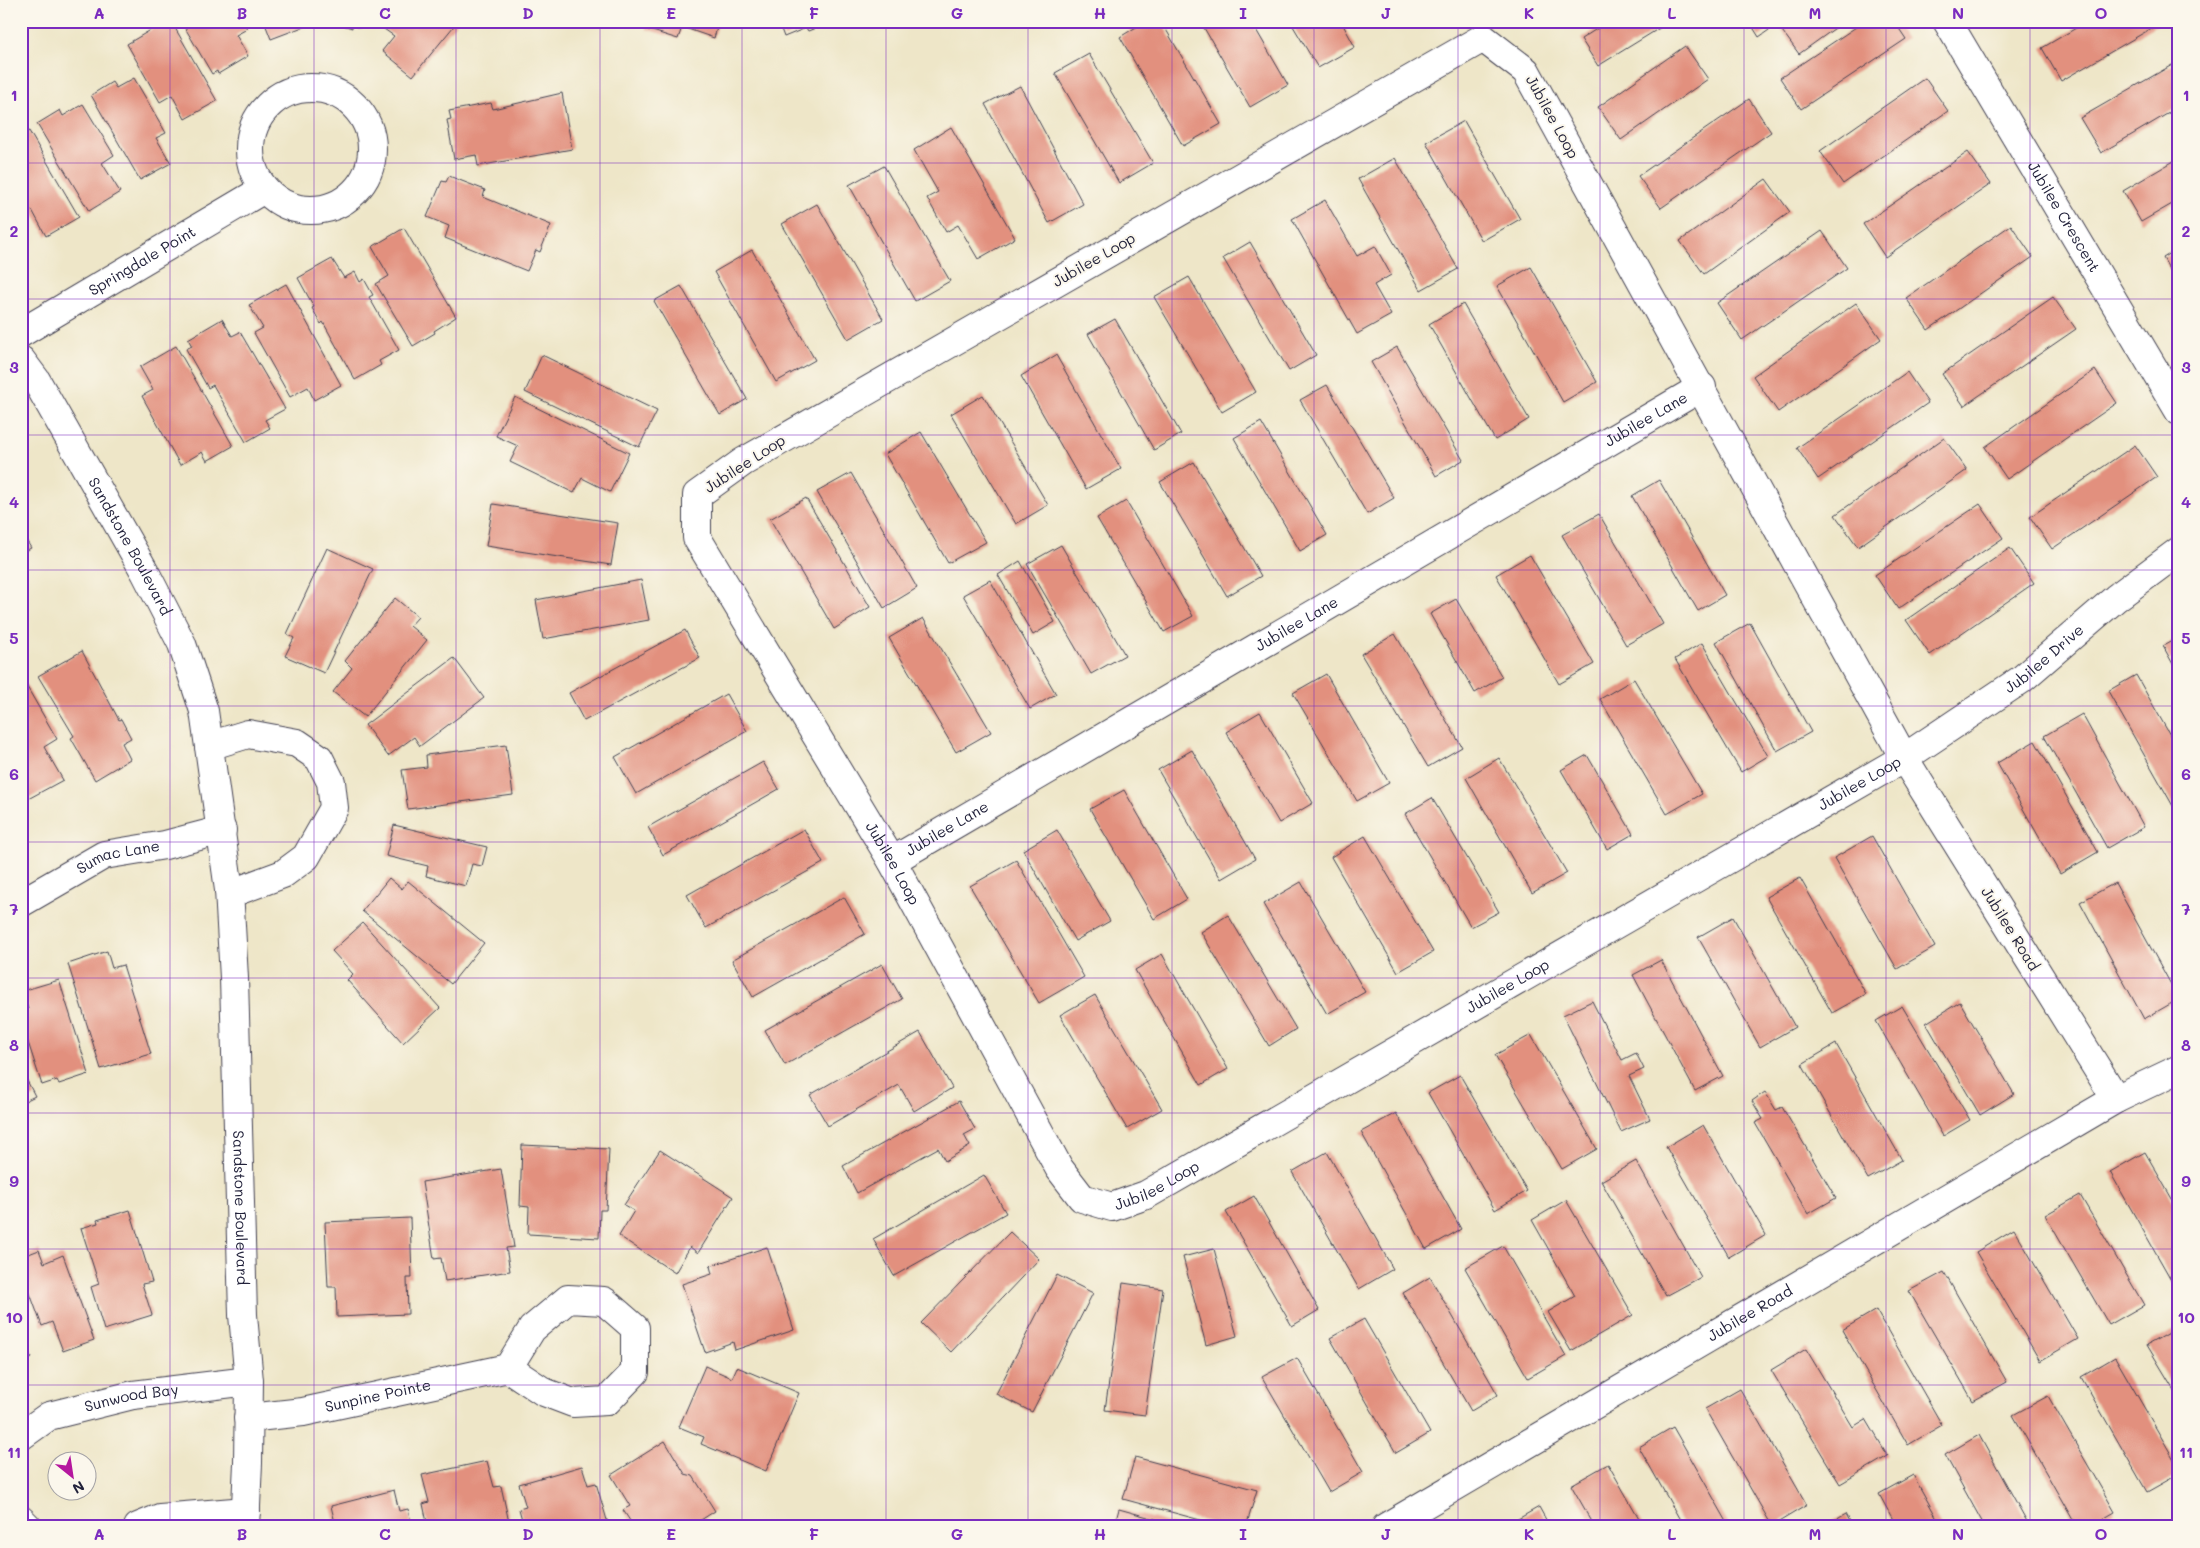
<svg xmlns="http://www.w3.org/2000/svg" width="2200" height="1548" font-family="Mali,sans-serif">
	<rect width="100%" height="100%" fill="#fbf7ec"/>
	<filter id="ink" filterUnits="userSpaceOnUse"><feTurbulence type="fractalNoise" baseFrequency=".02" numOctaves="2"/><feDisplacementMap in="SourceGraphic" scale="10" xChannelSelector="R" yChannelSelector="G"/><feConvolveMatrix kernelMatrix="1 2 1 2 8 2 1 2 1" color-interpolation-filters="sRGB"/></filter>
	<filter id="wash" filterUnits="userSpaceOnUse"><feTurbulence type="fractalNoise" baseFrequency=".0096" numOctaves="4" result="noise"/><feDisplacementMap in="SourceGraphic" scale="20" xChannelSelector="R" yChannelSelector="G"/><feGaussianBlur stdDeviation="1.12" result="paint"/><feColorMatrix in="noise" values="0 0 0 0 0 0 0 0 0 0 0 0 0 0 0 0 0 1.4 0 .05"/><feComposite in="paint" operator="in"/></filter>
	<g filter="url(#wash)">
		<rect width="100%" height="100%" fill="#eee6c8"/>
		<g id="blocks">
			<path fill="#e2907e" d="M166 21H171L217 101 185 119 172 95 160 102 127 44Z
				M181 21H243L247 29 236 35 248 56 218 74 217 71 212 74Z
				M264 21H307L308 25 271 39Z
				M330 21H362L360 28 352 25V28Z
				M390 21H458L413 76 382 51 394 36 384 29Z
				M648 21H719L714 38 682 27 678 39 646 29Z
				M778 21H834L808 31 806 28 784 37Z
				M1146 21H1161L1221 124 1183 146 1120 37Z
				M1200 21H1251L1288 85 1250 107Z
				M1290 21H1341L1355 47 1318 68Z
				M1609 21H1671L1598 66 1581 39Z
				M1749 21H1782L1759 37Z
				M1789 21H1845L1799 54 1780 28Z
				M1865 21H1894L1906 39 1801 109 1780 78Z
				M2088 21H2164L2061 81 2042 48Z
				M1685 46 1708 79 1621 140 1598 107Z
				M1089 54 1153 163 1119 183 1055 73Z
				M2179 61V107L2101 153 2080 118Z
				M134 78 166 133 156 138 171 163 140 180 91 95 112 82 116 88Z
				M1925 78 1948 111 1843 184 1820 151Z
				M1020 86 1083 204 1049 223 985 104Z
				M562 93 572 149 478 166 476 155 454 159 447 120 451 119 449 111 491 103 493 109Z
				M1749 99 1771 132 1661 208 1638 176Z
				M83 104 114 155 102 163 120 192 89 211 37 124 60 110 63 116Z
				M1464 121 1520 219 1482 241 1426 142Z
				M951 127 1015 238 978 259 958 225 946 232 927 198 938 192 914 150Z
				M29 131 79 217 46 236 32 210 22 216 21 214V135Z
				M1968 152 1991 184 1885 257 1863 224Z
				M1395 158 1458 269 1421 290 1358 179Z
				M2179 158V200L2141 222 2123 191Z
				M884 166 950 281 915 301 849 185Z
				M449 176 485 190 483 197 551 225 540 252 536 250 527 271 445 238 449 226 427 217 442 181 446 182Z
				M1766 179 1790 212 1704 274 1680 241Z
				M1325 200 1357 256 1375 246 1391 275 1374 285 1391 315 1357 334 1292 219Z
				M817 204 883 319 848 339 782 224Z
				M2011 225 2033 257 1928 330 1906 298Z
				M404 228 456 317 434 331 435 333 413 346 376 284 389 276 372 247Z
				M1822 231 1847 268 1742 340 1717 303Z
				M1250 242 1316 355 1289 371 1223 258Z
				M2179 248V286L2163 258Z
				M752 250 815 360 776 382 714 272Z
				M332 259 344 278 355 272 360 282 364 279 373 295 369 297 399 350 379 361 381 365 355 380 323 322 321 324 312 308 314 307 298 278Z
				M1531 267 1597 382 1563 402 1497 286Z
				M1189 277 1256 392 1222 412 1154 297Z
				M286 284 341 385 314 400 308 387 290 397 254 333 263 328 249 305Z
				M681 286 747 399 720 415 654 301Z
				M2053 297 2076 329 1964 406 1942 374Z
				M1856 303 1881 339 1778 412 1753 376Z
				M1463 304 1529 419 1495 440 1429 324Z
				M222 319 232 336 240 332 285 409 265 420 270 428 246 442 213 385 208 388 186 349 192 346 188 339Z
				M1115 319 1181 434 1154 450 1088 334Z
				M176 346 233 446 207 461 202 452 180 465 142 396 153 390 140 367Z
				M1397 347 1463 460 1436 476 1371 362Z
				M542 355 657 411 639 447 525 392Z
				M1056 355 1121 469 1086 489 1021 376Z
				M2095 370 2117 403 2007 479 1985 447Z
				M1907 372 1928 403 1818 479 1797 448Z
				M1327 385 1394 498 1367 514 1300 400Z
				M983 395 1048 505 1016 524 951 414Z
				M515 397 629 453 610 492 582 478 574 493 510 462 518 446 496 436Z
				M1261 422 1327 535 1300 551 1234 438Z
				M921 432 986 542 948 563 885 454Z
				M1944 438 1967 470 1858 547 1835 515Z
				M2135 445 2157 477 2052 549 2030 517Z
				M1194 462 1261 576 1227 596 1160 482Z
				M851 473 917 588 884 608 817 492Z
				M1659 480 1725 595 1698 611 1632 496Z
				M806 498 870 607 834 629 770 519Z
				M1126 501 1193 616 1164 632 1097 518Z
				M493 504 618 523 611 565 486 546Z
				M1980 504 2003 538 1898 609 1875 575Z
				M1599 514 1663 624 1626 645 1562 535Z
				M21 532 31 548 21 553Z
				M1061 545 1125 655 1091 674 1027 564Z
				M327 548 373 569 324 673 285 656 294 638 287 634Z
				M2010 548 2034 583 1930 655 1906 620Z
				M1530 555 1594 664 1559 684 1496 575Z
				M1020 561 1055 622 1033 635 998 575Z
				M641 580 649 620 543 639 536 600Z
				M990 580 1056 694 1030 709 963 595Z
				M395 598 418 617 410 626 427 640 365 717 333 692 352 668 345 661Z
				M1456 599 1502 677 1475 693 1430 614Z
				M923 618 991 732 956 752 889 638Z
				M1750 623 1811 732 1777 751 1716 642Z
				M685 630 700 658 584 721 569 693Z
				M1395 634 1462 747 1428 767 1361 654Z
				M2179 637V675L2163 646Z
				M1702 643 1768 756 1741 772 1675 659Z
				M82 651 119 720 121 719 131 738 122 743 130 759 95 780 71 738 74 736 38 676Z
				M454 658 484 698 420 746 414 737 388 756 365 725Z
				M1326 674 1389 783 1357 801 1293 693Z
				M2136 675 2179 751V803L2173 806 2108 691Z
				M1634 679 1702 794 1667 814 1600 699Z
				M23 680 57 739 44 747 63 780 28 799 21 788V681Z
				M726 694 747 731 636 794 615 757Z
				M1260 712 1313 803 1279 823 1226 732Z
				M2082 714 2144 827 2107 848 2044 736Z
				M2035 741 2098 852 2060 874 1997 763Z
				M506 745 513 795 408 809 402 770 427 767 426 755Z
				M1192 750 1255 859 1221 879 1158 770Z
				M1587 755 1633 834 1607 849 1561 770Z
				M1499 758 1567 873 1532 893 1466 778Z
				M763 762 779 789 663 855 648 827Z
				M1124 790 1187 899 1154 919 1090 809Z
				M1432 798 1499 912 1471 927 1405 814Z
				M394 825 487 847 482 866 472 864 466 886 426 876 428 866 386 856Z
				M804 829 823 863 706 928 687 895Z
				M1057 830 1110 921 1075 941 1023 850Z
				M1365 836 1433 952 1398 972 1331 857Z
				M1872 836 1935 947 1897 969 1834 858Z
				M1016 860 1084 977 1039 1003 970 886Z
				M389 878 402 889 408 881 484 943 451 984 362 911Z
				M1800 878 1866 994 1832 1013 1766 897Z
				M1301 882 1365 992 1327 1014 1263 904Z
				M2115 883 2179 999 2144 1019 2080 902Z
				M844 897 865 934 753 997 732 960Z
				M1228 915 1296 1029 1269 1046 1201 932Z
				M1733 917 1795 1027 1760 1047 1698 937Z
				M363 923 440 1008 403 1043 347 980 353 974 332 951Z
				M107 951 112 968 123 965 151 1054 101 1069 68 964Z
				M1162 954 1228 1069 1201 1085 1135 970Z
				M1661 960 1723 1076 1695 1091 1633 975Z
				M882 964 902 999 785 1065 765 1030Z
				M59 980 89 1074 59 1084 57 1080 42 1085 21 1021V1011L28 1009 22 991Z
				M1095 995 1162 1109 1127 1129 1060 1015Z
				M1592 1001 1622 1060 1636 1053 1644 1069 1629 1076 1650 1119 1621 1132 1563 1015Z
				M1960 1002 2014 1094 1980 1115 1926 1023Z
				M1902 1006 1970 1120 1943 1136 1876 1021Z
				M920 1032 952 1088 914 1111 899 1085 828 1126 810 1095Z
				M1531 1035 1597 1149 1562 1169 1495 1055Z
				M1836 1044 1902 1160 1868 1179 1802 1064Z
				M21 1069 35 1096 21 1103Z
				M1460 1075 1527 1191 1495 1210 1428 1093Z
				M1765 1092 1776 1110 1782 1107 1836 1198 1808 1214 1755 1123 1763 1119 1752 1101Z
				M959 1101 975 1129 964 1135 970 1146 945 1161 938 1148 857 1193 843 1166Z
				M1396 1113 1461 1229 1426 1249 1361 1132Z
				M1703 1125 1766 1235 1729 1257 1666 1147Z
				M522 1145 609 1149 606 1210H600L599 1238 528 1234 529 1207 520 1206Z
				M660 1150 733 1197 698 1253 690 1247 675 1273 619 1236 634 1211 624 1205Z
				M1327 1152 1393 1269 1359 1289 1292 1172Z
				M2145 1152 2179 1211 2177 1290 2110 1172Z
				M1636 1161 1701 1277 1666 1296 1601 1181Z
				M501 1169 514 1247 506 1248 510 1271 445 1281 441 1258 434 1259 422 1182Z
				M984 1175 1006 1213 894 1276 873 1239Z
				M2080 1195 2144 1305 2109 1325 2045 1215Z
				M1254 1196 1319 1310 1292 1326 1226 1212Z
				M1566 1200 1633 1315 1571 1351 1548 1312 1575 1296 1532 1220Z
				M130 1210 152 1282 142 1284 152 1315 104 1330 91 1287 99 1284 81 1228 98 1223 97 1220Z
				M410 1218 412 1278H407L408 1314 337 1317 336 1287H328L325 1222Z
				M2014 1229 2078 1339 2040 1361 1976 1252Z
				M1010 1232 1039 1259 951 1352 921 1323Z
				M1503 1246 1566 1356 1528 1378 1465 1268Z
				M767 1247 794 1330 735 1350 733 1342 705 1352 682 1284 712 1274 710 1266Z
				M1214 1249 1237 1336 1206 1345 1183 1257Z
				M39 1250 44 1263 63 1255 94 1340 63 1351 52 1322 42 1326 21 1269V1257Z
				M1944 1272 2007 1382 1973 1401 1909 1291Z
				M1057 1275 1093 1293 1032 1412 996 1394Z
				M1430 1277 1498 1395 1471 1411 1403 1293Z
				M1123 1283 1163 1289 1145 1415 1105 1410Z
				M1876 1310 1942 1425 1908 1445 1842 1330Z
				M1364 1319 1430 1433 1396 1453 1330 1338Z
				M2179 1327V1398L2147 1345Z
				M21 1340 32 1358 21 1365Z
				M1806 1349 1853 1427 1866 1419 1888 1456 1840 1484 1771 1370Z
				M2115 1357 2179 1468V1474L2147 1492 2081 1377Z
				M1297 1358 1363 1472 1329 1492 1262 1377Z
				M705 1366 732 1378 737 1367 799 1393 766 1471 701 1444 704 1437 679 1427Z
				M1740 1389 1807 1505 1772 1526 1705 1409Z
				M2048 1396 2115 1512 2089 1527H2077L2013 1415Z
				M1673 1427 1730 1527H1684L1639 1447Z
				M1979 1435 2030 1527H1985L1945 1455Z
				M665 1441 685 1474 693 1476 715 1511 690 1527H634L623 1510 630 1506 611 1475Z
				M1135 1457 1257 1490 1246 1527H1226L1123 1499Z
				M487 1461 494 1487 501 1486 510 1527H428L423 1504 429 1502 422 1475Z
				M1608 1464 1644 1527H1595L1571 1485Z
				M582 1466 588 1485 596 1483 609 1527H524L519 1509 526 1507 519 1484Z
				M1913 1475 1942 1527H1897L1879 1494Z
				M394 1490 399 1511 408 1509 412 1527H336L331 1506Z
				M1539 1507 1550 1527H1504Z
				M1119 1509 1180 1526V1527H1114Z
				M1846 1514 1853 1527H1823Z"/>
		</g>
	</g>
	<g filter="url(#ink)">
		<use href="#blocks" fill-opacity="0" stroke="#413f50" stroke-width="1"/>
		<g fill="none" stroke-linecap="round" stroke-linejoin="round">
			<defs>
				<g id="minor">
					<path id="s1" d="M1947 21 2179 411"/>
					<circle cx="311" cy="149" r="61"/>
					<path id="s2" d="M21 333 264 189"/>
					<path d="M209 746 248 734 297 743 319 758 331 782 334 808 306 857 283 874 240 890H229"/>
					<path id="s3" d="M892 861 1702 387"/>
					<path id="s4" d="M21 903 104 855 165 845 222 830"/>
					<path id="s5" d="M2116 1099 1904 758 1526 71 1483 38 743 462 697 495V538L892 861 1059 1168 1082 1198 1112 1207 1146 1195 1904 758 2022 679 2116 598 2179 551"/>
					<path id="s6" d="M248 1418 303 1412 508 1368 544 1392 573 1403 607 1401 635 1372V1328L604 1301 568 1299 532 1329 508 1368"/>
					<path id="s7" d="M21 1436 49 1416 133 1395 249 1381"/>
					<path d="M21 1520 28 1527"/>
					<path d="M138 1527 160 1518 246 1511"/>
					<path id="s8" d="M1386 1527 2116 1099 2179 1069"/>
				</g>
				<g id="tertiary">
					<path id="s9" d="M21 360 36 380 145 572 182 644 204 711 229 890 234 978 243 1315 249 1381 248 1463 245 1527"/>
				</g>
			</defs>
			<use href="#minor" stroke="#413f50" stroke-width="30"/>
			<use href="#tertiary" stroke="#413f50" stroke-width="30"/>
			<use href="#minor" stroke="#fff" stroke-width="28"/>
			<use href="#tertiary" stroke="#fff" stroke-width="28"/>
		</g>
	</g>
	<path fill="none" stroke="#7b2cbf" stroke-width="1" stroke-opacity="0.55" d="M170 21V1527M314 21V1527M456 21V1527M600 21V1527M742 21V1527M886 21V1527M1028 21V1527M1172 21V1527M1314 21V1527M1458 21V1527M1600 21V1527M1744 21V1527M1886 21V1527M2030 21V1527M21 163H2179M21 299H2179M21 435H2179M21 570H2179M21 706H2179M21 842H2179M21 978H2179M21 1113H2179M21 1249H2179M21 1385H2179"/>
	<g text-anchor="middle" stroke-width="4" stroke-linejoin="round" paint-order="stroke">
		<g font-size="15" fill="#22223b" stroke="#fbf7ec">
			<text transform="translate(1552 117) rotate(61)" y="5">Jubilee Loop</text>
			<text dy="5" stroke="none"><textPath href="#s1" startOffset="228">Jubilee Crescent</textPath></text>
			<text transform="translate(1094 260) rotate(-30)" y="5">Jubilee Loop</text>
			<text dy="5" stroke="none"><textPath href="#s2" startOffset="141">Springdale Point</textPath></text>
			<text dy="5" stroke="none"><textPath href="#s3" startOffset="874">Jubilee Lane</textPath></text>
			<text transform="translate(745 464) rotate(-33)" y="5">Jubilee Loop</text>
			<text dy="5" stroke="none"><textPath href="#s9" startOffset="216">Sandstone Boulevard</textPath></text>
			<text dy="5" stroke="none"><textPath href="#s3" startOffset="469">Jubilee Lane</textPath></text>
			<text dy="5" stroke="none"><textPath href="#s5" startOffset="4071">Jubilee Drive</textPath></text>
			<text dy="5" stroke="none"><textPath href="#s5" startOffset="3848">Jubilee Loop</textPath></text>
			<text dy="5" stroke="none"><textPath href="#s3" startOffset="64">Jubilee Lane</textPath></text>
			<text dy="5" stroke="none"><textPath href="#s4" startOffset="109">Sumac Lane</textPath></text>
			<text dy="5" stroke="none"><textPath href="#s5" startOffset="2572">Jubilee Loop</textPath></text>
			<text transform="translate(2010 929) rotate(58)" y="5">Jubilee Road</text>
			<text dy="5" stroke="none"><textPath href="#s5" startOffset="3442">Jubilee Loop</textPath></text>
			<text dy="5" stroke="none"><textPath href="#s5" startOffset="3038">Jubilee Loop</textPath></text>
			<text dy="5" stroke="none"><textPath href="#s9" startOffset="896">Sandstone Boulevard</textPath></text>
			<text dy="5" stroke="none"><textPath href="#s8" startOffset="422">Jubilee Road</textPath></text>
			<text dy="5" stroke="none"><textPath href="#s6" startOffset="132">Sunpine Pointe</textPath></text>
			<text dy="5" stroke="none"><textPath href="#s7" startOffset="119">Sunwood Bay</textPath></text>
		</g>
	</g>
	<rect width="2200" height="1548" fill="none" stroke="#fbf7ec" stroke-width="55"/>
	<g transform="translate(72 1476) rotate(150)"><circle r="24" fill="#fbf7ec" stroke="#a4a2a5"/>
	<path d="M0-4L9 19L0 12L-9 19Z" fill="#b5179e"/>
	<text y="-8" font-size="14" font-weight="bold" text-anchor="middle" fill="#22223b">N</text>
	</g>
	<rect x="28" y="28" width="2144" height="1492" fill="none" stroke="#7b2cbf" stroke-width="2"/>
	<g font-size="16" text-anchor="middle" font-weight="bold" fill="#7b2cbf">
		<text x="99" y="19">A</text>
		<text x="242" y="19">B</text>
		<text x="385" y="19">C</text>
		<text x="528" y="19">D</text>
		<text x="671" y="19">E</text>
		<text x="814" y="19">F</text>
		<text x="957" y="19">G</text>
		<text x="1100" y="19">H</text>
		<text x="1243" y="19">I</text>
		<text x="1386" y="19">J</text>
		<text x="1529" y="19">K</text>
		<text x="1672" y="19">L</text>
		<text x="1815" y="19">M</text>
		<text x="1958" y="19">N</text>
		<text x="2101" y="19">O</text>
		<text x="14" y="101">1</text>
		<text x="2186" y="101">1</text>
		<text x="14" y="237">2</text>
		<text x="2186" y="237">2</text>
		<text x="14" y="373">3</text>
		<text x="2186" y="373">3</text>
		<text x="14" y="508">4</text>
		<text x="2186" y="508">4</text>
		<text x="14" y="644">5</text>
		<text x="2186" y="644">5</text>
		<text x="14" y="780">6</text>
		<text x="2186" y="780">6</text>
		<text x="14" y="915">7</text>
		<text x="2186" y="915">7</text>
		<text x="14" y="1051">8</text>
		<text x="2186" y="1051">8</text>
		<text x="14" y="1187">9</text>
		<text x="2186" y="1187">9</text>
		<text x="14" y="1323">10</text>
		<text x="2186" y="1323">10</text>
		<text x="14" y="1458">11</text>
		<text x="2186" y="1458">11</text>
		<text x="99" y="1540">A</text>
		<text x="242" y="1540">B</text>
		<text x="385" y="1540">C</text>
		<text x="528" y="1540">D</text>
		<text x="671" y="1540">E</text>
		<text x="814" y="1540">F</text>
		<text x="957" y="1540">G</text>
		<text x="1100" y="1540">H</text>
		<text x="1243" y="1540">I</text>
		<text x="1386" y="1540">J</text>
		<text x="1529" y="1540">K</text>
		<text x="1672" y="1540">L</text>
		<text x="1815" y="1540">M</text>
		<text x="1958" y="1540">N</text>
		<text x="2101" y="1540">O</text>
	</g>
</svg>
